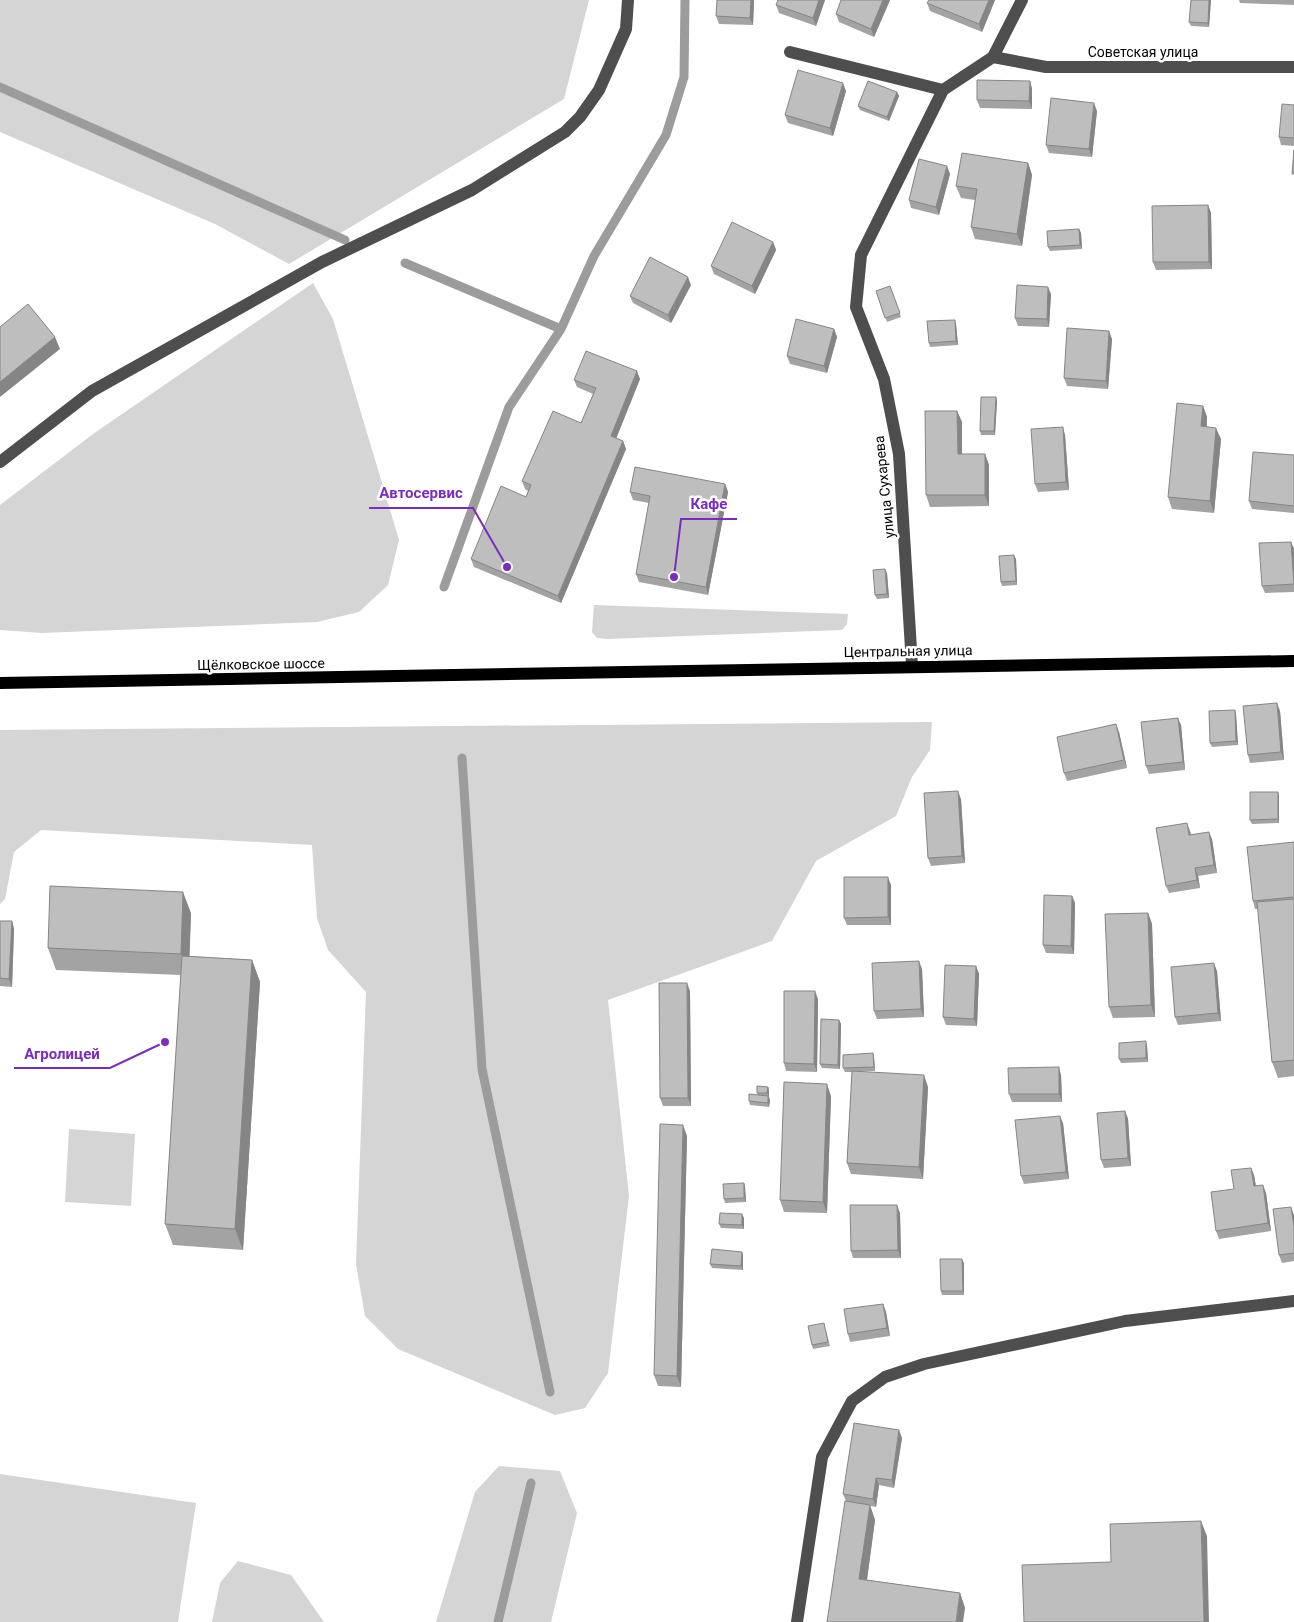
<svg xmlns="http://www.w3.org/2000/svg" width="1294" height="1622" font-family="Roboto,sans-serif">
	<rect width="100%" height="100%" fill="#fff"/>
	<path fill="#d5d5d5" d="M0 0H589L564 99 289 264 215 224 0 132Z
		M313 283 333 319 399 540 388 585 359 612 317 622 42 633 0 630V505L93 434Z
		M594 605 848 614 847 624 842 630 607 639 597 638 592 632Z
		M932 722 930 750 912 777 896 816 816 861 772 941 608 1000 629 1196 608 1373 585 1408 555 1415 398 1349 365 1316 356 1264 366 992 328 950 317 918 312 845 41 830 14 852 5 899 0 904V730Z
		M69 1129 135 1134 131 1206 65 1202Z
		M499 1466 560 1471 577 1513 551 1622H436L475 1492Z
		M0 1474 196 1503 178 1622H0Z
		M238 1561 291 1575 324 1622H212L220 1583Z"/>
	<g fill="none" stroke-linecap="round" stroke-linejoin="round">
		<path stroke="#9c9c9c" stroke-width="9" d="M0 87 345 240
			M405 263 561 329
			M444 587 509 407 561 329 594 256 666 135 684 77 685 0
			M462 758 482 1069 550 1392
			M498 1622 531 1483"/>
		<path stroke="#4e4e4e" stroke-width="12" d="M790 52 943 90
			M993 57 1046 67H1294
			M943 90 993 57 1022 0
			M0 462 92 391 322 262 472 190 565 132 580 117 599 90 626 29 628 0
			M912 665 899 454 884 379 856 307 861 255 943 90
			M797 1622 822 1457 852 1401 885 1377 924 1364 1125 1321 1294 1301"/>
		<path stroke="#000" stroke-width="12" d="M0 683C431 677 863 666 1294 661"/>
	</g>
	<path fill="#a3a3a3" d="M717 0H754L753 25 719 24 716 16Z
		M778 0H825L816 26 779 13 776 5Z
		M841 0H890L874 37 839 22 836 14Z
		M995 0 982 32 930 11 927 3Z
		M1211 0 1209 27 1191 26 1189 22Z
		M1239 0H1294V5L1240 3Z
		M1030 81 1032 89V109L980 108 977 100Z
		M846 91 833 136 788 123 785 115Z
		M897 92 899 96 889 121 860 110 858 106Z
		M1294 105V146L1281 145 1279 137Z
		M1097 111 1092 157 1049 153 1046 145Z
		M1028 163 1032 175 1022 246 975 239 971 227 975 200 961 198 956 186Z
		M950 174 939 215 911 208 909 200Z
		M1208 205 1211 213 1212 269 1156 270 1153 262Z
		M1079 229 1081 233 1082 249 1050 251 1048 247Z
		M773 242 776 250 755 294 714 274 711 266Z
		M691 285 671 323 633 303 630 296Z
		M890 286 901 317 887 322 876 291Z
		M1051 294 1049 327 1018 326 1015 318Z
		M956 324 958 345 930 347 929 343Z
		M834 329 837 337 827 373 790 364 787 356Z
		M1112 339 1108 389 1067 386 1064 378Z
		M640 379 616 438 623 441 626 449 561 603 474 567 471 559 526 497 528 491 525 489 522 481 581 423 593 394 577 387 574 380Z
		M996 397 997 401 995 435H981L980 431Z
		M1203 406 1207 417V427L1221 439 1214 513 1172 509 1168 497Z
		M957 411 962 422V454H985L989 465V506L930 507 926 495Z
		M1065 435 1069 490 1038 492 1035 484Z
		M1294 455V513L1252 509 1249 501Z
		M725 484 728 492 708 595 639 582 636 574 649 503 633 500 630 492Z
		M1291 542 1294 549V592L1265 593 1262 586Z
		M1016 559 1017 585 1002 586 1001 582Z
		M887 573 889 598 877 599 875 595Z
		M1280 711 1284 760 1250 763 1248 755Z
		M1236 714 1238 745 1212 747 1210 743Z
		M1181 725 1185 770 1149 774 1146 766Z
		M1119 732 1127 768 1067 781 1064 773Z
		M1278 792 1279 796V823L1252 824 1250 820Z
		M961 799 965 863 931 866 928 858Z
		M1190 831 1191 835 1212 839 1217 873 1198 876 1200 888 1169 893 1166 886Z
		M1294 842V1076L1278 1078 1272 1062 1258 909H1255L1253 901Z
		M891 885V925H847L844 918Z
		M1072 896 1075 903 1074 954 1046 953 1043 945Z
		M191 913 189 956 252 960 260 982 243 1250 173 1245 165 1224 181 975 56 970 48 948Z
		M1148 913 1152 924 1155 1017 1113 1018 1109 1007Z
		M0 921H12L14 929 12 987 0 986Z
		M976 966 979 974 977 1026 946 1025 943 1017Z
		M922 969 924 1017 877 1019 874 1011Z
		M1217 971 1221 1021 1178 1025 1175 1017Z
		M690 991 691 1106H663L660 1098Z
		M818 999 817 1072 786 1071 784 1063Z
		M839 1020 841 1024 840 1069 822 1068 820 1064Z
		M1147 1045 1148 1062 1121 1063 1119 1059Z
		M873 1053 874 1057 875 1071H858L928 1087 923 1179 851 1174 847 1163 852 1072H845L843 1068Z
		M1061 1075 1062 1102H1012L1009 1094Z
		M768 1087 769 1091V1097L770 1100 769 1107 750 1105 749 1101 758 1095 757 1093Z
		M831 1096 827 1213 784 1212 780 1200Z
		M1125 1111 1128 1119 1131 1166 1104 1168 1101 1160Z
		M1063 1123 1069 1179 1024 1184 1021 1176Z
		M687 1136 681 1387 658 1386 654 1375Z
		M1251 1168 1254 1175 1256 1186 1266 1193 1271 1231 1219 1239 1216 1231 1234 1189Z
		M744 1183 745 1187 746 1202 725 1203 724 1199Z
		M900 1213 901 1258H853L851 1251Z
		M1294 1215V1261L1282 1263 1279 1255Z
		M744 1218V1229L721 1228 719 1224Z
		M742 1252 743 1256V1270L712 1268 710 1264Z
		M964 1263V1295H942L941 1291Z
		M883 1304 886 1312 890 1336 850 1342 848 1334Z
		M824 1323 830 1346 813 1349 812 1345Z
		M902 1438 894 1488 879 1485 876 1507 870 1506 875 1520 867 1580 960 1593 965 1608 827 1622 846 1501 843 1494Z"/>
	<path fill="#858585" d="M751 0H754L753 25 750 18Z
		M819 0H825L816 26 813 18Z
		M883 0H890L874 37 871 29Z
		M989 0H995L982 32 979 24Z
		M1209 0H1211L1209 27 1208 23Z
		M1030 81 1032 89V109L1029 101Z
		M843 83 846 91 833 136 830 128Z
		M897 92 899 96 889 121 887 117Z
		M1094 103 1097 111 1092 157 1089 149Z
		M1028 163 1032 175 1022 246 1017 234Z
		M947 166 950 174 939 215 936 207Z
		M1208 205 1211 213 1212 269 1209 262Z
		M1079 229 1081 233 1082 249 1080 245Z
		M773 242 776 250 755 294 752 286Z
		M688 277 691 285 671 323 668 315Z
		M1048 287 1051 294 1049 327 1047 319Z
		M955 320 956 324 958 345 956 341Z
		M834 329 837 337 827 373 824 366Z
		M1109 331 1112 339 1108 389 1106 381Z
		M55 337 60 349 0 397V382Z
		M637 371 640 379 614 444 611 436Z
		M996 397 997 401 995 435 994 431Z
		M1203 406 1207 417 1206 438 1201 426Z
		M957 411 962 422V465L958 454Z
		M1063 427 1065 435 1069 490 1066 482Z
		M1216 428 1221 439 1214 513 1210 501Z
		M623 441 626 449 561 603 558 596Z
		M985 454 989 465V506L985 495Z
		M725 484 728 492 708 595 706 587Z
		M1291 542 1294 549V585V584Z
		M1014 555 1016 559 1017 585 1016 581Z
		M885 569 887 573 889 598 887 594Z
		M1277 703 1280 711 1284 760 1281 752Z
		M1235 710 1236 714 1238 745 1236 741Z
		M1178 718 1181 725 1185 770 1183 762Z
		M1116 724 1119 732 1127 768 1124 760Z
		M958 791 961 799 965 863 962 856Z
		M1278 792 1279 796V823L1278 819Z
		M1187 823 1190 831 1192 843 1189 835Z
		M1209 832 1212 839 1217 873 1214 865Z
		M1195 868 1198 876 1200 888 1197 880Z
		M888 877 891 885V925L888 917Z
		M183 892 191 913 189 975 181 954Z
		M1072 896 1075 903 1074 954 1071 946Z
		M1148 913 1152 924 1155 1017 1151 1005Z
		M12 921 14 929 12 987 9 979Z
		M252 960 260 982 243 1250 235 1229Z
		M919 961 922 969 924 1017 921 1009Z
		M1214 963 1217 971 1221 1021 1218 1013Z
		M976 966 979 974 977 1026 974 1019Z
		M687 983 690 991 691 1106 688 1098Z
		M815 991 818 999 817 1072 814 1064Z
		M839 1020 841 1024 840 1069 838 1065Z
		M1146 1041 1147 1045 1148 1062 1146 1058Z
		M873 1053 874 1057 875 1071 874 1067Z
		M1059 1067 1061 1075 1062 1102 1059 1094Z
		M924 1075 928 1087 923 1179 919 1167Z
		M827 1084 831 1096 827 1213 823 1202Z
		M768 1087 769 1091V1097L767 1093Z
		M768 1096 770 1100 769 1107 768 1103Z
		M1125 1111 1128 1119 1131 1166 1128 1158Z
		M1060 1116 1063 1123 1069 1179 1066 1172Z
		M683 1125 687 1136 681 1387 677 1376Z
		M1251 1168 1254 1175 1257 1194 1254 1186Z
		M744 1183 745 1187 746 1202 744 1198Z
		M1263 1185 1266 1193 1271 1231 1268 1223Z
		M897 1205 900 1213 901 1258 898 1250Z
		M1291 1207 1294 1215V1227Z
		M742 1214 744 1218V1229L742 1225Z
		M742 1252 743 1256V1270L741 1266Z
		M962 1259 964 1263V1295L963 1291Z
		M883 1304 886 1312 890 1336 887 1328Z
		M899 1430 902 1438 894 1488 892 1480Z
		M876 1478 879 1485 876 1507 873 1499Z
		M870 1505 875 1520 865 1594 859 1579Z
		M1201 1521 1207 1536 1209 1622H1204Z
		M960 1593 965 1608 963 1622H956Z"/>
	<path fill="#bebebe" stroke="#858585" d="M717 0H751L750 18 716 16Z
		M778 0H819L813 18 776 5Z
		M841 0H883L871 29 836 14Z
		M929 0H989L979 24 927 3Z
		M1191 0H1209L1208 23 1189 22Z
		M798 70 843 83 830 128 785 115Z
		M977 80 1030 81 1029 101 977 100Z
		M868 81 897 92 887 117 858 106Z
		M1051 98 1094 103 1089 149 1046 145Z
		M1282 104 1294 105V138L1279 137Z
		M1294 150V174H1292Z
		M962 153 1028 163 1017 234 971 227 977 189 956 186Z
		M919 159 947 166 936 207 909 200Z
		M1208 205 1209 262H1153L1152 206Z
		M732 222 773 242 752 286 711 266Z
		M1079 229 1080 245 1048 247 1047 231Z
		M650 257 688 277 668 315 630 296Z
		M1017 285 1048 287 1047 319 1015 318Z
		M890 286 900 313 885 318 876 291Z
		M28 304 55 337 0 382V327Z
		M796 319 834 329 824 366 787 356Z
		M955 320 956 341 929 343 927 321Z
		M1067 328 1109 331 1106 381 1064 378Z
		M586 351 637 371 611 436 623 441 558 596 471 559 501 486 526 497 531 485 522 481 553 411 581 423 596 388 574 380Z
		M981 397H996L994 431H980Z
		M1177 403 1203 406 1201 426 1216 428 1210 501 1168 497Z
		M925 411H957L958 454H985V495H926Z
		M1063 427 1066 482 1035 484 1031 429Z
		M1253 452 1294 455V506L1249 501Z
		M635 467 725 484 706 587 636 574 650 496 630 492Z
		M1291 542 1294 584 1262 586 1259 543Z
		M1014 555 1016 581 1001 582 999 556Z
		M885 569 887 594 875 595 873 570Z
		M1277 703 1281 752 1248 755 1243 706Z
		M1235 710 1236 741 1210 743 1209 711Z
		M1178 718 1183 762 1146 766 1141 722Z
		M1116 724 1124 760 1064 773 1057 737Z
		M958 791 962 856 928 858 924 793Z
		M1250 792H1278V819L1250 820Z
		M1187 823 1189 835 1209 832 1214 865 1195 868 1197 880 1166 886 1156 828Z
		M1294 842V897L1253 901 1247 847Z
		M844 877H888V917L844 918Z
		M50 886 183 892 181 954 48 948Z
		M1044 895 1072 896 1071 946 1043 945Z
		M1294 899V1060L1272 1062 1257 902Z
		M1148 913 1151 1005 1109 1007 1105 914Z
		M0 921H12L9 979 0 978Z
		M182 956 252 960 235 1229 165 1224Z
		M919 961 921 1009 874 1011 872 963Z
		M1214 963 1218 1013 1175 1017 1171 967Z
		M945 965 976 966 974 1019 943 1017Z
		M659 983H687L688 1098H660Z
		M784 991H815L814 1064 784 1063Z
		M821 1019 839 1020 838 1065 820 1064Z
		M1146 1041V1058L1119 1059V1043Z
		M873 1053 874 1067 843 1068V1055Z
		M1059 1067V1094H1009L1008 1068Z
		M852 1071 924 1075 919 1167 847 1163Z
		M784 1082 827 1084 823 1202 780 1200Z
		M757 1086 768 1087 767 1093H757Z
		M749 1094 768 1096V1103L749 1101Z
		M1125 1111 1128 1158 1101 1160 1097 1113Z
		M1060 1116 1066 1172 1021 1176 1015 1120Z
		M660 1124 683 1125 677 1376 654 1375Z
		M1251 1168 1254 1186 1263 1185 1268 1223 1216 1231 1211 1192 1234 1189 1231 1170Z
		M744 1183V1198L724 1199 723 1184Z
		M850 1205H897L898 1250 851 1251Z
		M1291 1207 1294 1227V1253L1279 1255 1273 1209Z
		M720 1213 742 1214V1225L719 1224Z
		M712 1249 742 1252 741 1266 710 1264Z
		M940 1259H962L963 1291H941Z
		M883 1304 887 1328 848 1334 844 1309Z
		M824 1323 828 1342 812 1345 808 1326Z
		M854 1423 899 1430 892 1480 876 1478 873 1499 843 1494Z
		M845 1501 870 1505 859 1579 960 1593 956 1622H827Z
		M1201 1521 1204 1622H1024L1022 1565 1111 1562 1110 1524Z"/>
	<g text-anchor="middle" stroke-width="5" stroke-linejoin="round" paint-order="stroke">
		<g font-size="14" fill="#000" stroke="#fff">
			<text x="1143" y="57">Советская улица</text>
			<text transform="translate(884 487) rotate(-96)" y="5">улица Сухарева</text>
			<text transform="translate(908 651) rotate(-1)" y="5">Центральная улица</text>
			<text transform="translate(261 664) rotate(-1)" y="5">Щёлковское шоссе</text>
		</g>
	</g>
	<path fill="none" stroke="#7b2cbf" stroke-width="2" d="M507 567L473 508H369M674 577L681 519H737M165 1042L110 1068H14"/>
	<g fill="#7b2cbf" stroke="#fff" stroke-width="2">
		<circle cx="507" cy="567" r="5"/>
		<circle cx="674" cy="577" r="5"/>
		<circle cx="165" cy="1042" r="5"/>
	</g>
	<g font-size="15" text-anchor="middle" font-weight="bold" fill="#7b2cbf" stroke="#fff" stroke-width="5" stroke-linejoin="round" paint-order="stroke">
		<text x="421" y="498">Автосервис</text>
		<text x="709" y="509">Кафе</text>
		<text x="62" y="1059">Агролицей</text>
	</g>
</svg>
